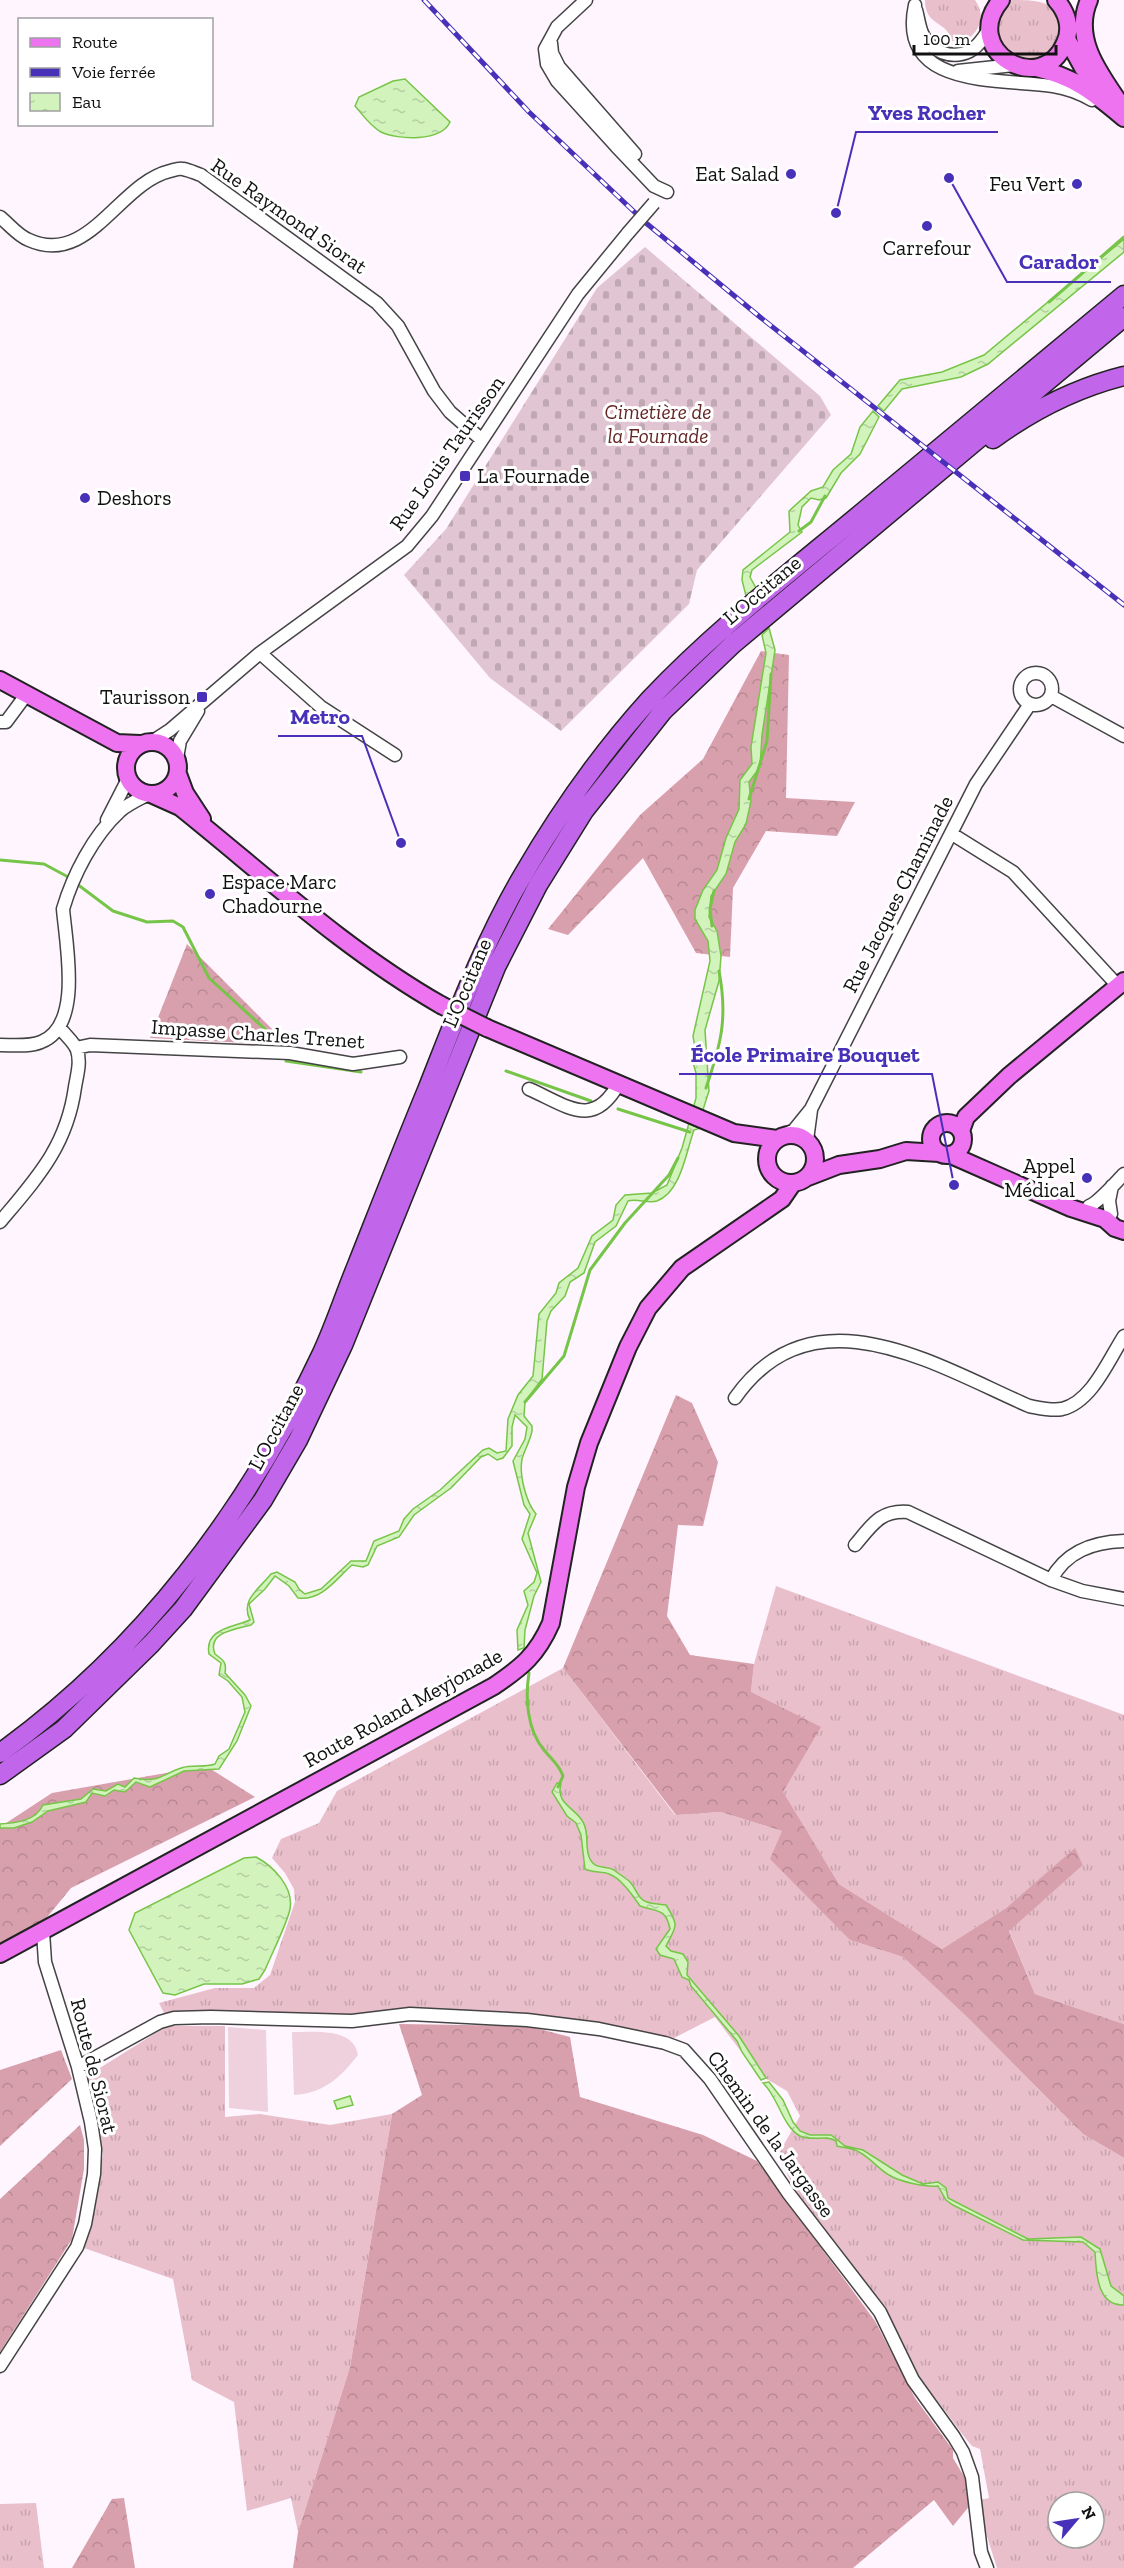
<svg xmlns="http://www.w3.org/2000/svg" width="1124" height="2568" font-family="'Zilla Slab',serif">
	<defs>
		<pattern id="grass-tufts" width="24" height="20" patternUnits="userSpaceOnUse" patternTransform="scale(1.5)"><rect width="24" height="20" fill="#e8bfcb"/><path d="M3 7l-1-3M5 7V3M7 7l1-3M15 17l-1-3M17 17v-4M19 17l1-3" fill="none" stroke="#c6a3ad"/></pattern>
		<pattern id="forest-crowns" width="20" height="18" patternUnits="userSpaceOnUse" patternTransform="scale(1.5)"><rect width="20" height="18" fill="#d8a0ac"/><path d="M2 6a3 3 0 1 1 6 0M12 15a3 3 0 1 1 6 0" fill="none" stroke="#b88993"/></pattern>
		<pattern id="cemetery-stones" width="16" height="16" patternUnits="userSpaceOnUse" patternTransform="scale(1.5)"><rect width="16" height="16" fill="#e1c5d2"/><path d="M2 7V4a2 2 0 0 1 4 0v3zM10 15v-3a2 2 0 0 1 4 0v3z" fill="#c0a8b3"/></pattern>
		<pattern id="water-ripples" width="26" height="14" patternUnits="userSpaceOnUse" patternTransform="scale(1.5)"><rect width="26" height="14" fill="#d2f3bc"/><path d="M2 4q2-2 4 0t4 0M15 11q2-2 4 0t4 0" fill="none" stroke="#b3cfa1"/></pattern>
	</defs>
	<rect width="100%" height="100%" fill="#fef5fe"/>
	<path fill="url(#grass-tufts)" fill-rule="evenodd" d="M925 0H975C987 17 979 33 963 42L952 41C947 20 925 27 925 0Z
		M1011 0C1033 0 1058 0 1061 24 1061 33 1062 37 1056 45 1025 90 969 31 1011 0Z
		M776 1586 1124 1715V2024L1035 1994 1009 1930 1083 1865 1075 1849 1006 1908 942 1949 839 1884 782 1792 751 1692 754 1664Z
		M563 1668 675 1815 721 1812 782 1831 850 1940 903 1957 968 2018 1083 2134 1124 2158V2568H997L985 2530 981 2500 989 2498 980 2449 972 2446 963 2435 919 2376 885 2307 798 2197 778 2155 800 2116 787 2091 758 2074 715 2017 674 2038 595 2023 441 2009H394L358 2015 313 2017 221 2010 164 2013 159 2003 215 1988H254L270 1975 295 1902 294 1889 285 1873 272 1858 281 1839 319 1823 337 1791ZM1058 2502H1094V2538H1058Z
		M167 2026H225V2117L260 2114 330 2125 392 2114 350 2367 298 2532 291 2498 247 2511 234 2402 192 2380 173 2279 84 2248 103 2155 87 2076Z
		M36 2503 44 2568H0V2504Z"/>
	<path fill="url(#forest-crowns)" d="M761 651 789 655 786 798 855 802 837 836 766 831 733 888 730 957 696 953 643 858 568 935 548 929 640 815 703 759Z
		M187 944 288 1045 150 1038Z
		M676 1395 692 1403 718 1462 703 1526 678 1525 667 1616 690 1655 754 1664 751 1692 821 1727 783 1792 839 1884 942 1949 1006 1908 1075 1848 1083 1865 1009 1931 1035 1994 1124 2024V2158L1083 2134 968 2018 903 1957 850 1940 770 1859 782 1831 721 1812 676 1815 563 1668Z
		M206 1766 255 1797 71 1888 44 1921 0 1945V1827L52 1793Z
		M399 2024 528 2026 570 2037 580 2097 703 2135 757 2161 875 2321 915 2398 953 2450V2458L968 2483 971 2504 953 2526 934 2500 853 2568H293L298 2532 350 2367 392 2114 422 2095Z
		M61 2050 72 2079 0 2146V2070Z
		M80 2125 84 2140V2169L72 2239 0 2352V2199Z
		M124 2498 135 2568H72L112 2499Z"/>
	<path fill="url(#cemetery-stones)" d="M645 247 820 396 831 415 697 570 689 604 561 731 490 678 404 575 446 529 597 288Z"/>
	<path fill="#efd1de" d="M228 2027 266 2030 268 2112 229 2108Z
		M292 2032C313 2032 354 2027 358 2055 340 2078 324 2093 294 2095Z"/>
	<path fill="url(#water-ripples)" stroke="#77c548" stroke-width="1.5" d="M405 79 450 122C441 142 398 140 381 132 370 126 363 115 355 106L359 97 393 81Z
		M1124 239V252L988 364 961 377 902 389 884 411 878 406 900 380 942 372 984 355Z
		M873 411 879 417 860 454 841 473 826 498 819 500 811 498 802 507 798 525 802 532 752 570 750 577 756 588 746 596 742 580 743 570 790 532 789 511 811 491 823 487 833 470 851 454 860 427Z
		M769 628 775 650 762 735 760 767 749 782 751 801 746 824 735 842 726 874 711 896 709 917 717 931 721 956 719 981 705 1030 709 1091 701 1116V1128L694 1130C686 1152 681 1192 657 1201 648 1204 637 1198 628 1201L616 1226 595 1242 584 1273 570 1282 565 1296 551 1311 547 1321 542 1379 525 1402 524 1416 532 1426V1431C530 1441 525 1449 522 1459 519 1475 526 1502 536 1514L528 1533 541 1582 534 1596 525 1630 524 1648 518 1650 517 1630 528 1605 524 1591 534 1582 537 1573 522 1539 530 1514 524 1505 513 1461 525 1439 527 1427 515 1415 512 1427V1446L503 1458 497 1460 488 1454 481 1457 451 1488 414 1515 399 1537 377 1546 368 1565 363 1567 352 1565C336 1579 322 1601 298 1598L289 1586 275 1576 265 1589 249 1604 254 1622 251 1625C237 1629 206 1632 215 1654 223 1660 227 1662 225 1673L245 1695 251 1706 237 1741 219 1769 184 1771 150 1787 136 1782 125 1792 114 1790 105 1796 92 1793 86 1802 48 1811 32 1822 14 1828H0V1824C16 1823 36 1821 43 1805L81 1799 93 1789 106 1791 118 1784 125 1787 134 1778C160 1783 160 1775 181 1768 192 1764 204 1768 215 1764L219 1756 229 1749 245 1712 242 1697 228 1681 219 1675 221 1663 209 1654C204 1628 235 1627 250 1620 240 1600 259 1589 271 1574L277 1572 295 1582 299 1589 305 1594 321 1589 351 1561H366L374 1541 399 1531 404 1519 413 1509 440 1490 483 1450 489 1448 497 1453 506 1451 508 1419 518 1395 533 1376 539 1314 556 1293 559 1283 578 1268 592 1236 613 1220 616 1205 625 1195 652 1193 667 1185 682 1148 696 1098V1073L692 1059 695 1048 693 1036 710 961 708 941 695 919V910L703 890 717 870 726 838 739 809 740 780 752 764 751 747 766 653 762 635Z
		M557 1783 561 1784C555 1804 576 1808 583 1822 590 1834 584 1848 590 1859 595 1870 605 1865 614 1870 618 1873 625 1878 629 1881 636 1887 637 1899 647 1902 653 1904 660 1904 666 1905 680 1927 676 1926 666 1946L671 1951 683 1954 688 1962 687 1975 739 2036 766 2078 761 2080 742 2052 737 2041 691 1986 689 1980 682 1977 674 1959 660 1955 656 1949 670 1929C666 1908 657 1912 640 1906 633 1896 621 1878 609 1874 602 1871 593 1873 585 1869L581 1835 576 1823 567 1816 552 1792Z
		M256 1857C273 1866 294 1887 290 1909 287 1924 271 1955 265 1970L259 1979 242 1984H204L175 1995 163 1993 129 1930 135 1913 244 1858Z
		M769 2082 783 2100 793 2122 800 2131 810 2135H831L845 2146 863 2150 902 2175 923 2184 938 2182 946 2188 948 2198 1028 2239 1081 2237 1100 2249 1111 2286 1124 2296V2305C1097 2306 1096 2272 1095 2252L1083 2242 1023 2240 953 2205 946 2200 938 2186C925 2187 900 2182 889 2175 878 2169 871 2158 859 2152 853 2148 844 2148 837 2146L836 2141C825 2134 812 2142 800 2136 782 2126 779 2098 763 2083Z
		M350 2096 353 2105 337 2109 334 2101Z"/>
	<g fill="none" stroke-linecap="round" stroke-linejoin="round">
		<path stroke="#77c548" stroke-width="3" d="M1049 302 1124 237
			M799 531 811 522 825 496
			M749 799 767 741 771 674
			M0 860 44 864 70 878
			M77 884 113 911 147 922 173 921 183 927 209 978 279 1042
			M712 926 710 909 714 891
			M286 1061 361 1072
			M506 1071 591 1101
			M706 1088C721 1044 728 1018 719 971
			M618 1109 690 1132
			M525 1402 564 1356 590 1270 625 1223 669 1175 678 1158
			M529 1673C525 1698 527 1730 544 1750 552 1760 559 1764 563 1776L558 1787"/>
		<defs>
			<path id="minor" d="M586 0 557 27 545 49 547 64 557 81 616 146 654 186 667 192
				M915 5C897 89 998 78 1053 86 1066 88 1080 93 1092 100
				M916 10C918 17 919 26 922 33 930 52 952 60 970 51 979 46 984 37 989 29
				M551 43 552 53 559 67 635 154
				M958 71 1014 65
				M0 217C9 224 18 236 29 240 89 267 119 183 170 171 174 170 179 168 183 169 189 170 195 173 201 175L377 303 398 326 434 391 450 412 482 440
				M260 653 321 707 395 755
				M1020 689a16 16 0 1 1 32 0a16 16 0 1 1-32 0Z
				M1051 696 1124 736
				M0 722H6L26 695
				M153 741 170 730 260 653 407 546 432 516 578 294 628 233
				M177 758 180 741 198 711
				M107 820 128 779
				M952 834 1013 872 1118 986
				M0 1045C13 1045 29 1047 41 1042 83 1026 66 945 63 909 73 875 93 836 120 811 128 804 139 799 149 794
				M76 1048 90 1045 290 1053 353 1064 400 1057
				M529 1089C568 1106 593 1130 619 1083
				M782 1136 794 1130 811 1109 976 784 1030 704
				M807 1140 811 1110
				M1089 1206C1098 1203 1116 1182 1124 1174
				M1111 1214 1109 1201 1112 1186
				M0 1222C37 1178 67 1146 75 1087 77 1075 81 1062 77 1050 74 1042 65 1035 60 1028
				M735 1398C813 1287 935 1365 1029 1406 1040 1408 1051 1411 1062 1409 1092 1402 1109 1359 1124 1336
				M855 1545C872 1525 880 1510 908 1512L1051 1580 1082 1591 1124 1599
				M1051 1580C1066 1551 1093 1542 1124 1541
				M78 2067 160 2022 174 2018 211 2017 352 2021 410 2014 527 2020 599 2029 665 2043 684 2050 710 2079 789 2194 880 2312 913 2380 954 2437 963 2452 972 2477 981 2552 987 2568
				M0 2366 77 2247 85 2224 94 2174 95 2149 91 2122 78 2067 45 1962 43 1932"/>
			<path id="major" d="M1001 0C959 50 1041 99 1065 43 1072 28 1067 12 1056 0
				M1089 0C1072 39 1100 74 1121 105
				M1067 39 1083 68 1098 86
				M1036 68C1075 77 1093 92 1124 118
				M0 680 117 743 140 744
				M126 768a26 26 0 1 1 52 0a26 26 0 1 1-52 0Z
				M178 774 185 793 202 819
				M151 794 180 807C266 876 345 950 441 1005
				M487 1028 734 1133 777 1139
				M931 1139a16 16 0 1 1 32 0a16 16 0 1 1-32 0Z
				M961 1131 966 1117 1009 1076 1124 981
				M767 1159a24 24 0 1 1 48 0a24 24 0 1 1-48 0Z
				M951 1155 1071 1208 1105 1219 1115 1228 1124 1231
				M808 1177 839 1165 880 1159 906 1151 939 1153
				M0 1954 494 1686C522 1667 537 1655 551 1623L576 1487 589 1443 628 1347 648 1308 682 1268 782 1199 793 1183"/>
			<path id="highway" d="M993 439C1033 410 1076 388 1124 376
				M0 1753C142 1651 248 1510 322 1353 335 1325 345 1294 357 1265 380 1207 403 1148 427 1090 456 1017 483 943 523 875 559 813 602 752 650 699 717 628 796 568 870 506 955 436 1039 365 1124 295
				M0 1775 64 1729 151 1644 183 1609 263 1500 298 1440 343 1345 496 967 538 885 584 811 663 711 733 644 1124 317"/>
		</defs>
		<use href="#minor" stroke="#444" stroke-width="15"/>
		<use href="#major" stroke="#222" stroke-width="20"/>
		<use href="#highway" stroke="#222" stroke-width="21"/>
		<use href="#minor" stroke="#fff" stroke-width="12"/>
		<use href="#major" stroke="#ee73f0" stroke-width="16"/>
		<use href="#highway" stroke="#c166eb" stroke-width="18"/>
		<defs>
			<path id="rail" d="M424 0 529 112 646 223 760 317 1124 605"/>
		</defs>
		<use href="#rail" stroke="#4930b9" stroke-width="5"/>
		<use href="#rail" stroke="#fff" stroke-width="3" stroke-dasharray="9" stroke-linecap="butt"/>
		<defs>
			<path id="minor-bridge" d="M628 233 654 203"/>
			<path id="major-bridge" d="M441 1005 487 1028"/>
		</defs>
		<use href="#minor-bridge" stroke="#444" stroke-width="15" stroke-linecap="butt"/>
		<use href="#major-bridge" stroke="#222" stroke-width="20" stroke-linecap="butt"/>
		<use href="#minor-bridge" stroke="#fff" stroke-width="12"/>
		<use href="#major-bridge" stroke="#ee73f0" stroke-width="16"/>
	</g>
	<g fill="#4930b9" stroke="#fff" stroke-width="2">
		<circle cx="791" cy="174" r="6"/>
		<circle cx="1077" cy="184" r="6"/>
		<circle cx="927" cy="226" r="6"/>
		<rect x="459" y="470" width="12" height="12" rx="3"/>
		<circle cx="85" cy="498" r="6"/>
		<rect x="196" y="691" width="12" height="12" rx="3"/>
		<circle cx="210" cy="894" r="6"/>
		<circle cx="1087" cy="1178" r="6"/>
	</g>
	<g text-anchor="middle" stroke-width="6" stroke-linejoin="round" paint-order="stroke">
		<g font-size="21" fill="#111" stroke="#fff" text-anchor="end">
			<text x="779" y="181">Eat Salad</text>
			<text x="1065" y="191">Feu Vert</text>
			<text x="927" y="255" text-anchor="middle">Carrefour</text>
			<text x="477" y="483" text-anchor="start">La Fournade</text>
			<text x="97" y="505" text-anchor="start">Deshors</text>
			<text x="190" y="704">Taurisson</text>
			<text x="222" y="889" text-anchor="start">Espace Marc<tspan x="222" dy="24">Chadourne</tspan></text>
			<text x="1075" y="1173">Appel<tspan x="1075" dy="24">Médical</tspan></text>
		</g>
		<g font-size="21" fill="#111" stroke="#fff">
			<text transform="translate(289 216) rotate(35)" y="7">Rue Raymond Siorat</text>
			<text transform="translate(447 453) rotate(-55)" y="7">Rue Louis Taurisson</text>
			<text transform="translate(762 590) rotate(-40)" y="7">L'Occitane</text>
			<text transform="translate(898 894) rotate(-63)" y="7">Rue Jacques Chaminade</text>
			<text transform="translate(467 983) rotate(-67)" y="7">L'Occitane</text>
			<text transform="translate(258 1034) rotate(4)" y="7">Impasse Charles Trenet</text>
			<text transform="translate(276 1427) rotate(-62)" y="7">L'Occitane</text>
			<text transform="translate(403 1708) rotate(-29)" y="7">Route Roland Meyjonade</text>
			<text transform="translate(94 2066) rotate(76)" y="7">Route de Siorat</text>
			<text transform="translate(771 2134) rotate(54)" y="7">Chemin de la Jargasse</text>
		</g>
		<g font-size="21" font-style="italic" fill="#652524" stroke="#fff">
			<text x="658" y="419">Cimetière de<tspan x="658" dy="24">la Fournade</tspan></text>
		</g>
	</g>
	<path fill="none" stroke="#4930b9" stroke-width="2" d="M836 213L856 132H998M949 178L1007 282H1111M401 843L362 736H278M954 1185L932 1074H679"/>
	<g fill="#4930b9" stroke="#fff" stroke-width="2">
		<circle cx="836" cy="213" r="6"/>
		<circle cx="949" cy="178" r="6"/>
		<circle cx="401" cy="843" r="6"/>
		<circle cx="954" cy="1185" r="6"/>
	</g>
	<g font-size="22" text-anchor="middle" font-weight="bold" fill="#4930b9" stroke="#fff" stroke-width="6" stroke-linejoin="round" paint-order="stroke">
		<text x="927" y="120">Yves Rocher</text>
		<text x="1059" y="269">Carador</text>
		<text x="320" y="724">Metro</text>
		<text x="805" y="1062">École Primaire Bouquet</text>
	</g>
	<rect x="18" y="18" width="195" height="108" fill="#ffffff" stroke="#a0a0a0" stroke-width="1.5"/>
	<rect x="30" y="38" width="30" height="9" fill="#ee73f0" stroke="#a0a0a0" stroke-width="1.5"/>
	<text x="72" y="48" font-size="18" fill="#111111">Route</text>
	<rect x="30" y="68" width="30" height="9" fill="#4930b9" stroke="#a0a0a0" stroke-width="1.5"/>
	<text x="72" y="78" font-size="18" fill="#111111">Voie ferrée</text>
	<rect x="30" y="93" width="30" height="18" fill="url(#water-ripples)" stroke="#a0a0a0" stroke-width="1.5"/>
	<text x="72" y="108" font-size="18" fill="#111111">Eau</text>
	<g transform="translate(1076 2520) rotate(61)"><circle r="28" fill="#ffffff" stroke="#a0a0a0" stroke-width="1.5"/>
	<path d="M0-4.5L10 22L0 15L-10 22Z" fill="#4930b9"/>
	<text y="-9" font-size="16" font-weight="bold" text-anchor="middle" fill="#111111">N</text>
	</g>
	<path d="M914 45v9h142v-9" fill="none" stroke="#111111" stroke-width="3"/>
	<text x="923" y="45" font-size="18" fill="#111111" stroke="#ffffff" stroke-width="4.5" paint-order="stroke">100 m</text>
</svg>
